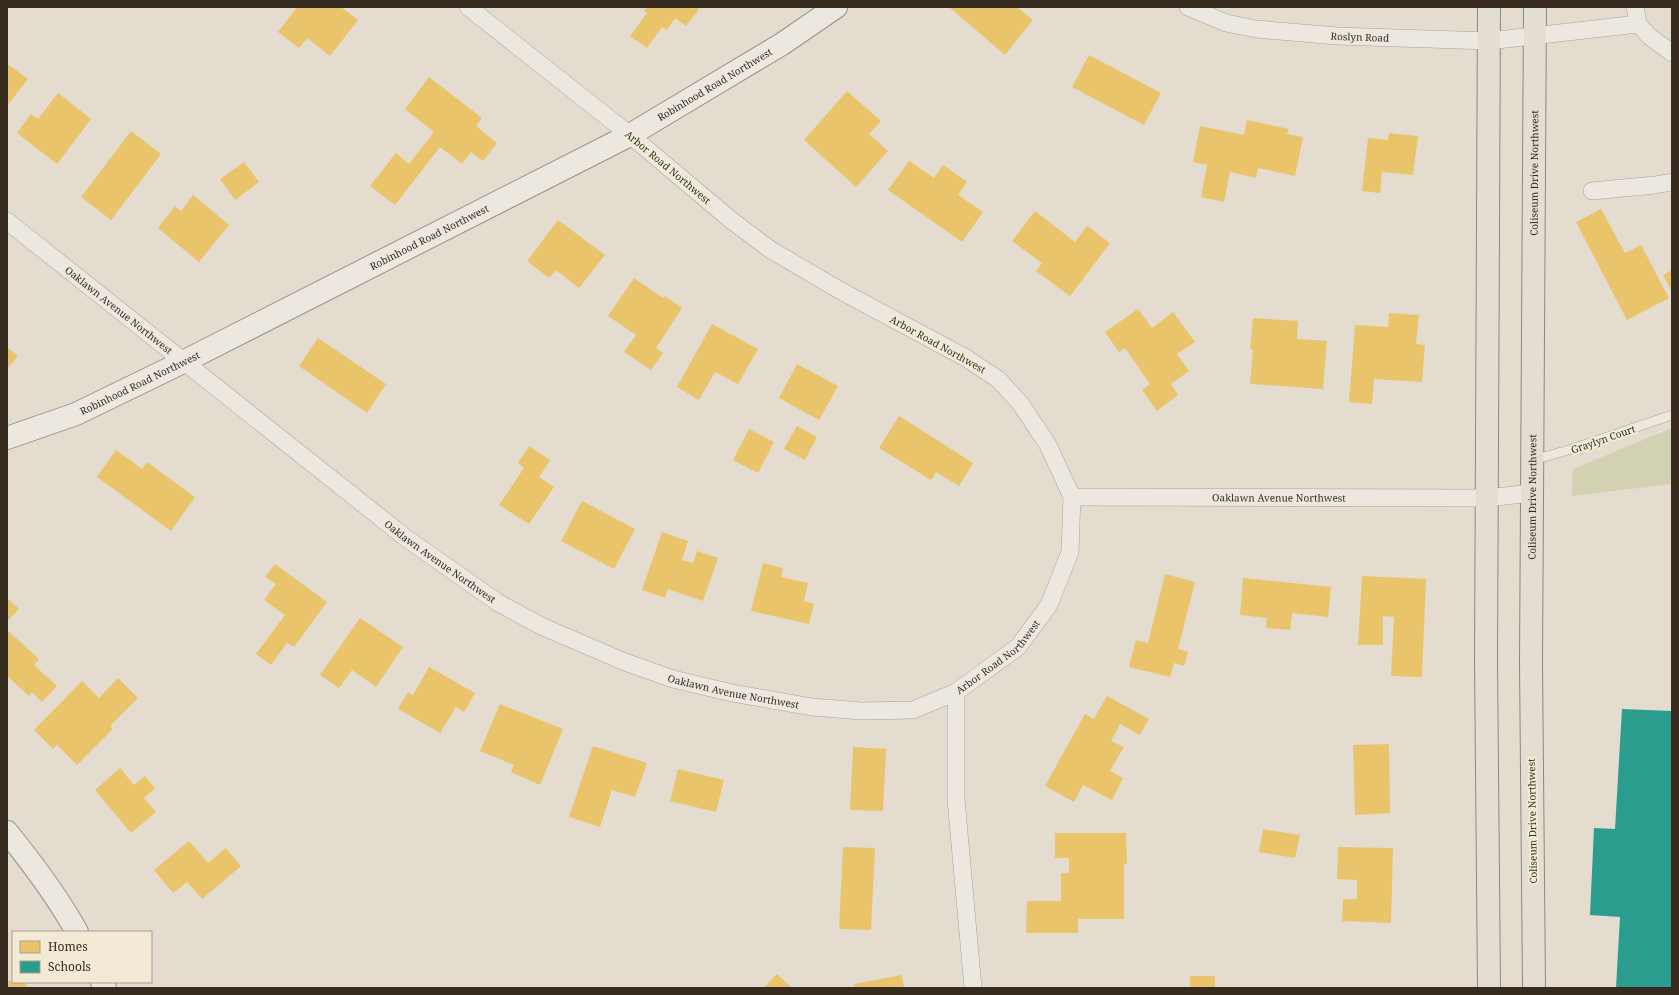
<svg xmlns="http://www.w3.org/2000/svg" width="1679" height="995" font-family="'Noto Serif',serif">
	<rect width="100%" height="100%" fill="#e3dccf"/>
	<path fill="#d2d2b3" d="M1672 428V484L1572 496 1573 469Z"/>
	<path fill="#e9c46a" d="M297 7H341L358 20 330 56 307 38 299 48 278 32Z
		M647 7H696L699 9 686 26 675 18 667 30 662 27 647 48 630 36 647 13 644 11Z
		M949 7H1017L1033 20 1005 55Z
		M1089 55 1161 93 1144 125 1072 87Z
		M9 65 28 79 7 106V68Z
		M429 77 482 118 476 126 497 143 483 161 471 152 462 164 440 147 395 205 370 186 396 153 409 164 434 132 405 109Z
		M847 91 881 121 869 134 888 151 856 187 804 140Z
		M58 93 91 119 57 164 17 133 31 114 38 119Z
		M1247 120 1289 129 1287 134 1303 137 1295 176 1258 168 1256 178 1230 172 1224 202 1201 197 1207 165 1193 162 1200 126 1244 135Z
		M131 131 161 154 111 220 81 197Z
		M1389 133 1418 136 1413 175 1382 172 1380 193 1362 191 1368 138 1388 140Z
		M909 161 934 178 943 165 967 182 958 195 983 212 962 242 888 190Z
		M244 162 259 182 235 200 220 179Z
		M193 195 229 225 199 262 158 228 175 206 181 211Z
		M1601 209 1625 253 1641 245 1669 298 1627 320 1576 222Z
		M1035 211 1075 242 1087 226 1110 243 1070 296 1036 271 1042 263 1012 241Z
		M558 220 605 255 579 288 556 270 549 278 527 261Z
		M1672 270V292L1663 275Z
		M634 278 663 298 665 296 682 308 656 348 663 353 651 370 624 352 636 335 608 316Z
		M1138 309 1152 328 1173 312 1195 342 1177 354 1189 371 1171 384 1178 395 1157 411 1142 390 1150 384 1125 348 1119 352 1105 332Z
		M1389 313 1419 315 1416 344 1425 345 1422 382 1374 379 1372 404 1349 402 1355 325 1388 327Z
		M1253 318 1298 321 1297 339 1327 341 1323 389 1250 384 1253 349H1250Z
		M712 324 758 349 738 384 715 372 699 400 677 387Z
		M318 338 386 384 367 413 299 366Z
		M7 347 18 356 7 369Z
		M797 364 838 386 819 420 779 398Z
		M899 416 973 463 959 486 936 472 931 480 879 448Z
		M797 426 817 437 805 460 784 449Z
		M749 429 774 442 758 473 733 460Z
		M529 446 550 460 539 477 554 487 529 524 499 505 524 468 518 463Z
		M116 450 142 469 147 462 195 497 171 531 97 477Z
		M582 501 635 529 614 569 561 541Z
		M662 532 688 541 682 560 693 563 697 551 718 558 703 601 668 589 665 598 642 590Z
		M763 563 783 568 781 577 808 583 804 601 814 604 809 624 751 611Z
		M275 564 327 602 294 647 287 643 271 665 256 654 285 615 264 600 276 584 265 577Z
		M1165 574 1195 582 1178 649 1188 652 1184 666 1174 663 1170 677 1129 667 1136 640 1148 643Z
		M1362 576 1426 579 1422 677 1391 676 1394 617 1383 616V645H1358Z
		M1243 578 1331 587 1328 617 1292 613 1290 630 1266 628 1267 618 1240 615Z
		M7 598 19 609 7 621Z
		M360 618 403 647 376 687 352 670 339 688 320 675Z
		M7 630 39 659 34 665 57 686 42 702 32 692 29 696 7 676Z
		M429 667 475 693 464 712 456 707 440 733 398 709 408 692 413 695Z
		M118 678 138 698 110 726 113 729 77 765 57 745 53 749 34 730 82 681 99 698Z
		M1107 696 1149 719 1140 735 1120 724 1111 741 1124 747 1110 771 1123 778 1112 800 1083 785 1074 802 1045 786 1085 714 1094 719Z
		M500 704 563 729 540 785 511 772 514 765 480 751Z
		M1389 744 1390 813 1355 815 1353 745Z
		M593 746 647 763 635 797 612 790 600 827 569 817Z
		M853 747 886 749 883 811 850 810Z
		M120 768 134 785 145 776 155 788 144 798 156 812 131 833 95 790Z
		M678 769 724 780 716 812 670 801Z
		M1263 829 1300 835 1295 858 1259 852Z
		M1055 833H1126L1127 864H1124V919H1078V933H1026L1027 901H1061V873H1069V858H1055Z
		M189 841 208 863 226 848 241 866 202 899 187 882 173 893 154 870Z
		M843 847 875 848 871 930 839 929Z
		M1338 847 1393 848 1391 923 1342 921 1343 899H1357V880L1337 879Z
		M777 974 792 988H763Z
		M902 975 904 988H854V984Z
		M1190 976H1215V988H1190Z
		M7 981 26 982 27 988H7Z"/>
	<path fill="#2a9d8f" d="M1622 709 1672 711V988H1616L1620 917 1590 915 1594 828 1615 829Z"/>
	<g fill="none" stroke-linecap="round" stroke-linejoin="round">
		<defs>
			<path id="lane" d="M1533 460 1572 449 1672 415"/>
			<g id="street">
				<path id="s1" d="M1188 7 1226 23 1256 29 1337 36 1489 41 1638 24 1635 7"/>
				<path d="M1638 24 1649 36 1672 53"/>
				<path d="M1592 191 1655 185 1672 182"/>
				<path id="s2" d="M7 221 406 538 497 602 541 626 625 662 673 679 732 693 812 707 862 711 913 710 956 692 1018 647 1049 605 1070 552 1072 497 1048 445 1020 403 999 380 966 358 841 291 771 250 731 220 630 135 468 7"/>
				<path id="s3" d="M1072 497 1487 498 1532 493"/>
				<path d="M956 692V799L973 988"/>
			</g>
			<g id="secondary">
				<path id="s4" d="M7 438 76 414 183 362 630 135 782 44 836 7"/>
				<path d="M7 832C33 864 57 896 77 932"/>
				<path d="M102 982 105 988"/>
			</g>
			<g id="primary">
				<path d="M1489 988 1486 660 1489 7"/>
				<path id="s5" d="M1534 988 1531 662 1535 7"/>
			</g>
		</defs>
		<use href="#lane" stroke="#a9a298" stroke-width="10"/>
		<use href="#street" stroke="#a9a298" stroke-width="18"/>
		<use href="#secondary" stroke="#989188" stroke-width="24"/>
		<use href="#primary" stroke="#8e877f" stroke-width="24"/>
		<use href="#lane" stroke="#ece8e0" stroke-width="9"/>
		<use href="#street" stroke="#ece8e0" stroke-width="17"/>
		<use href="#secondary" stroke="#ece8e0" stroke-width="22"/>
		<use href="#primary" stroke="#e3ddd2" stroke-width="22"/>
	</g>
	<g text-anchor="middle" stroke-width="4" stroke-linejoin="round" paint-order="stroke">
		<g font-size="10" fill="#372b20" stroke="#f3ead6">
			<text dy="4" stroke="none"><textPath href="#s1" startOffset="176">Roslyn Road</textPath></text>
			<text dy="4" stroke="none"><textPath href="#s4" startOffset="792">Robinhood Road Northwest</textPath></text>
			<text transform="translate(668 167) rotate(40)" y="4">Arbor Road Northwest</text>
			<text dy="4" stroke="none"><textPath href="#s5" startOffset="815">Coliseum Drive Northwest</textPath></text>
			<text dy="4" stroke="none"><textPath href="#s4" startOffset="468">Robinhood Road Northwest</textPath></text>
			<text dy="4" stroke="none"><textPath href="#s2" startOffset="143">Oaklawn Avenue Northwest</textPath></text>
			<text transform="translate(938 344) rotate(29)" y="4">Arbor Road Northwest</text>
			<text dy="4" stroke="none"><textPath href="#s4" startOffset="144">Robinhood Road Northwest</textPath></text>
			<text transform="translate(1603 439) rotate(-19)" y="4">Graylyn Court</text>
			<text dy="4" stroke="none"><textPath href="#s3" startOffset="207">Oaklawn Avenue Northwest</textPath></text>
			<text dy="4" stroke="none"><textPath href="#s5" startOffset="491">Coliseum Drive Northwest</textPath></text>
			<text dy="4" stroke="none"><textPath href="#s2" startOffset="551">Oaklawn Avenue Northwest</textPath></text>
			<text dy="4" stroke="none"><textPath href="#s2" startOffset="1158">Arbor Road Northwest</textPath></text>
			<text dy="4" stroke="none"><textPath href="#s2" startOffset="875">Oaklawn Avenue Northwest</textPath></text>
			<text transform="translate(1532 821) rotate(-91)" y="4">Coliseum Drive Northwest</text>
		</g>
	</g>
	<rect width="1679" height="995" fill="none" stroke="#372b20" stroke-width="16"/>
	<rect x="12" y="931" width="140" height="52" fill="#f3ead6" stroke="#a89e8d"/>
	<rect x="20" y="941" width="20" height="12" fill="#e9c46a" stroke="#a89e8d"/>
	<text x="48" y="951" font-size="12" fill="#372b20">Homes</text>
	<rect x="20" y="961" width="20" height="12" fill="#2a9d8f" stroke="#a89e8d"/>
	<text x="48" y="971" font-size="12" fill="#372b20">Schools</text>
</svg>
